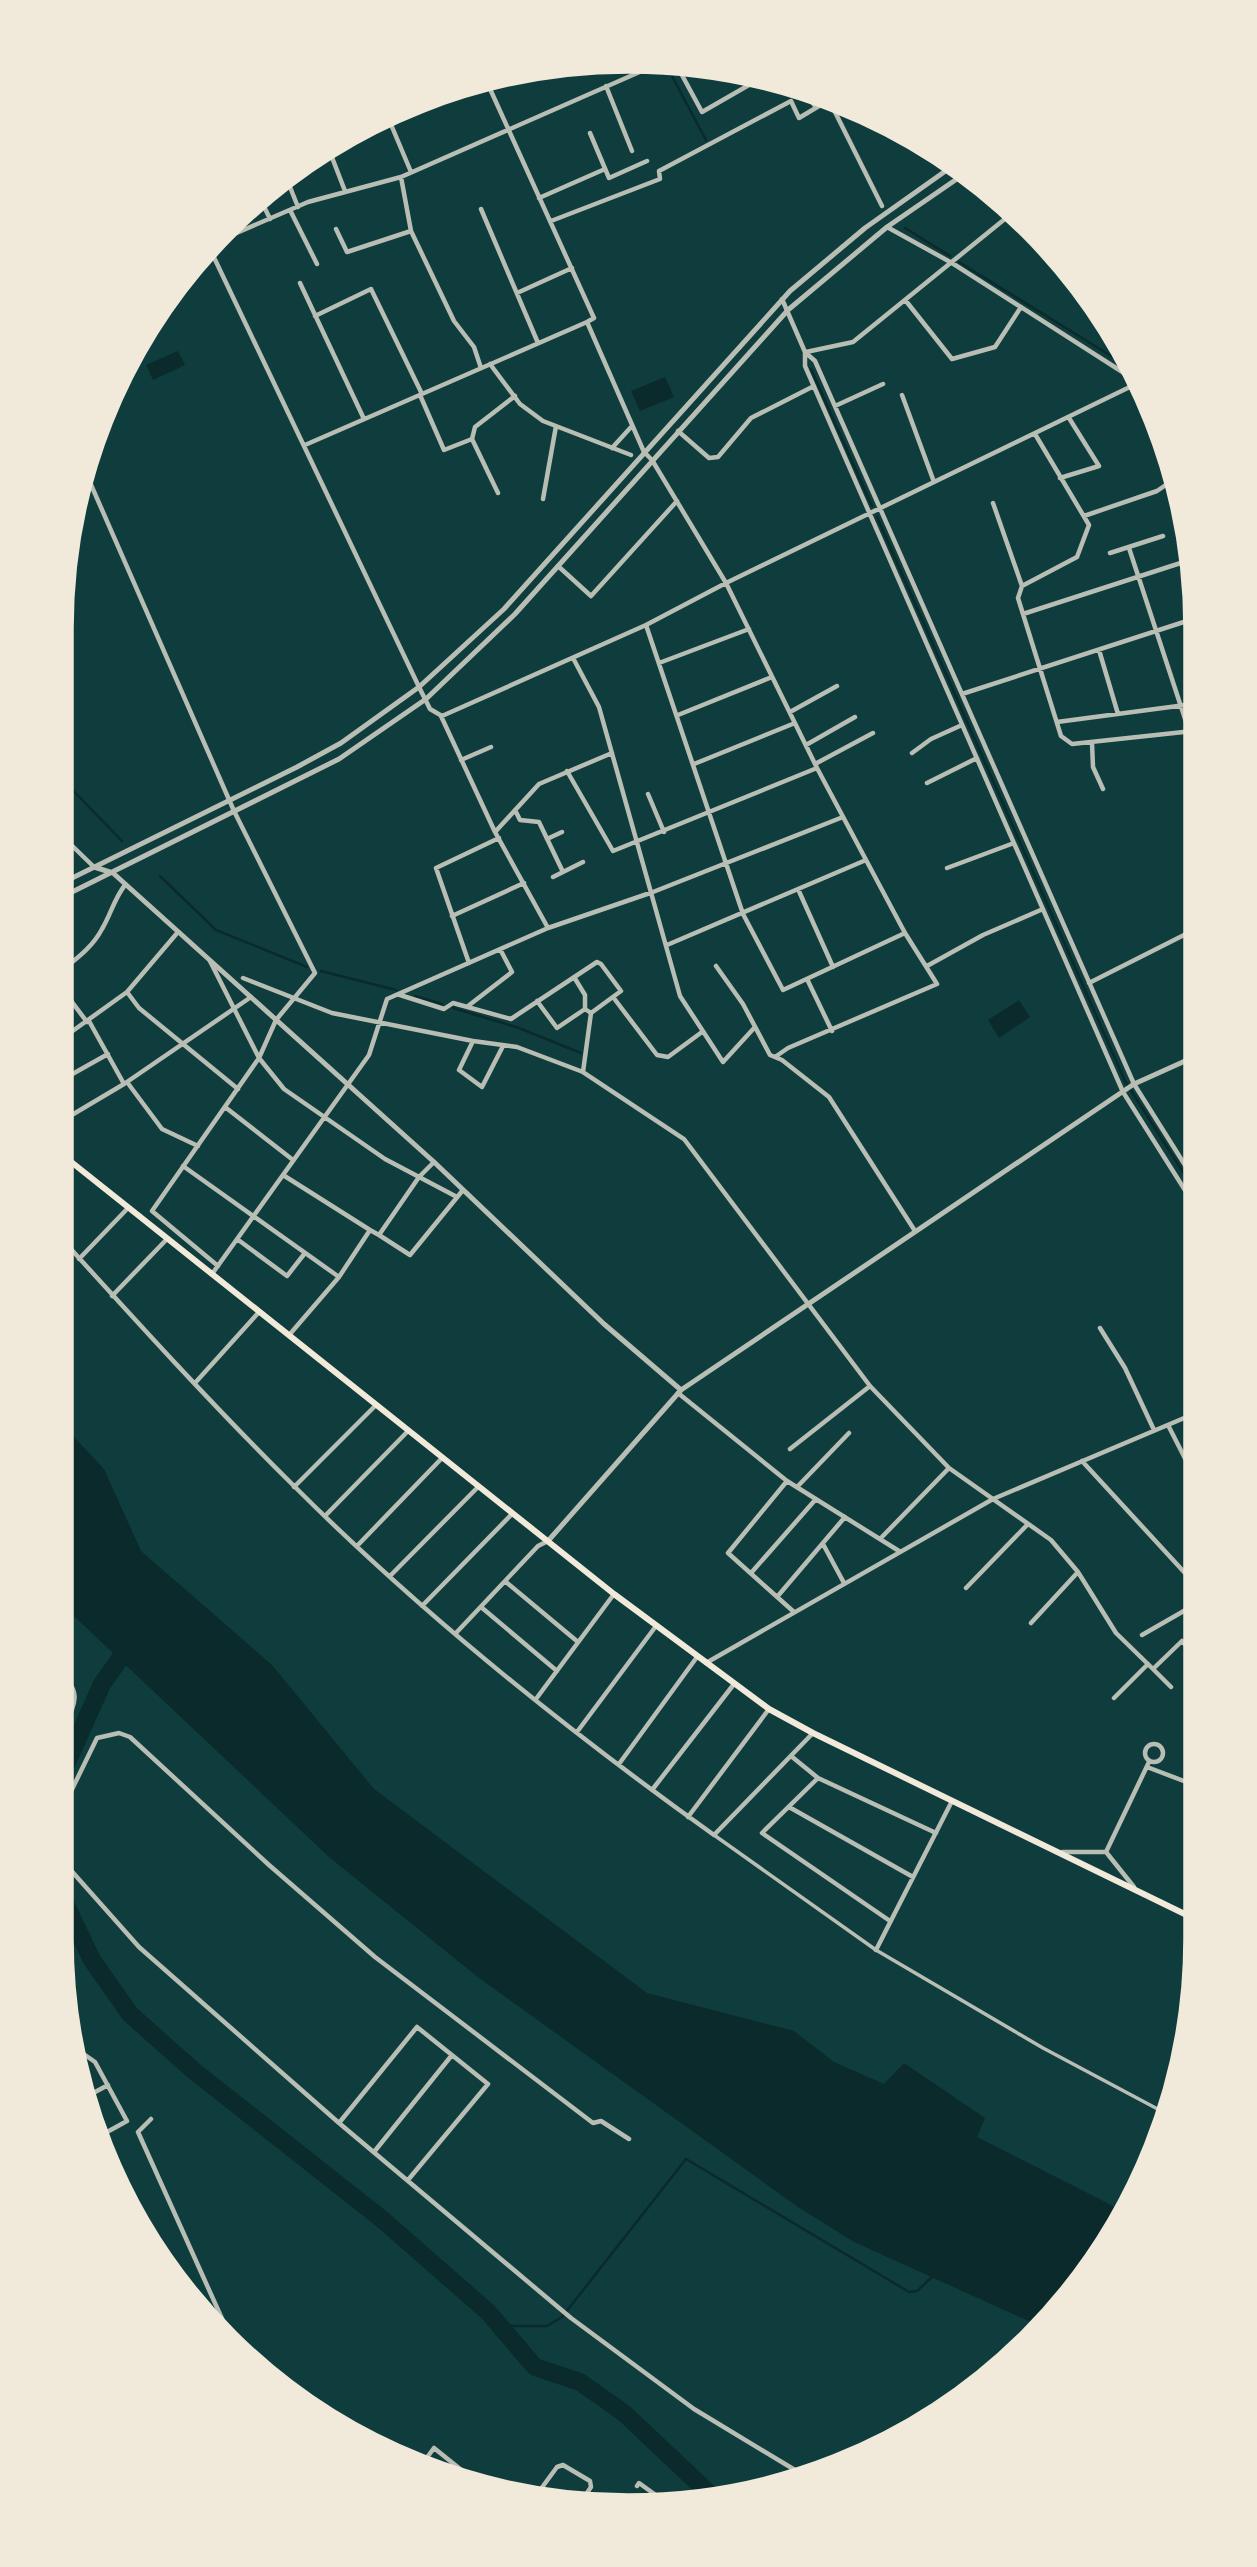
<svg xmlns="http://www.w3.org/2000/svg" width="1257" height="2567" font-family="Jost,sans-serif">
	<rect width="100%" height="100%" fill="#0f3d3e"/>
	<path fill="#0a2a2b" d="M178 351 185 365 153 380 146 365Z
		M665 377 674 397 640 411 631 391Z
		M1019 1000 1030 1017 999 1038 988 1020Z
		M60 1422 104 1469 141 1551 272 1665 374 1789 647 1993 794 2031 834 2062 884 2084 904 2063 985 2118 977 2137 1121 2210 1056 2314 1042 2327 854 2242 798 2207 479 1978 329 1857 60 1603Z"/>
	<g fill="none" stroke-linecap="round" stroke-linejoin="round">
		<path stroke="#0a2a2b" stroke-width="2.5" d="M665 63 706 140
			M905 228 950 256
			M959 262 1129 367
			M811 369 872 506
			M877 517 1125 1081 1195 1191
			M60 777 122 841
			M160 876 216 930 307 967
			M321 971 396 990
			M415 996 442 1004
			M453 1008 519 1028 581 1053
			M499 2326H547L562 2317 686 2159 909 2292 917 2291 933 2276"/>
		<path stroke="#0a2a2b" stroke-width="18" d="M60 1778 102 1684 131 1643
			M60 1893 92 1960 130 2014 194 2071 383 2220 488 2312 535 2367 580 2382 624 2413 715 2499"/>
		<path stroke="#b8beb3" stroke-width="3.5" d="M714 1835 876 1950 1043 2048 1167 2114"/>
		<path stroke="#b8beb3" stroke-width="4.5" d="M676 64 702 112 763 77
			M486 80 594 318 587 322 644 452 652 460 726 583 817 768 905 933 937 984 788 1048 775 1057
			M606 86 632 151
			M803 90 815 106
			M387 115 411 172
			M590 133 609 178 647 161
			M328 147 345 191
			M286 177 298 207
			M401 177 411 231 454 321 474 347 481 368
			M260 198 270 219
			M539 198 605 169
			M481 209 538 343
			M290 210 317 264
			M551 221 660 179 659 171 791 101 799 118 829 100 882 206
			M887 227 952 263 1138 382
			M336 229 347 252 411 231
			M211 244 308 202 401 177 660 63
			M209 247 419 687 430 709 442 716 646 625 726 583 1138 383
			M300 283 364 419
			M517 293 572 268
			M782 299 805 352V366L1123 1092 1195 1206
			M906 301 952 359 995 347 1021 307
			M315 316 371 289 422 394
			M806 352 853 342 1011 214
			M806 353 815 361 1134 1084 1195 1181
			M490 364 520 404 543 421 631 455
			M420 395 444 450 472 439
			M902 395 934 482
			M835 406 883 384
			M678 431 709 458 718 457 751 418 814 386
			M1035 434 1089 525 1077 557 1022 586 1018 598 1061 736 1072 744 1193 731
			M305 445 587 322
			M612 448 632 426
			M85 471 234 811 315 973 276 1020 259 1058 152 1211 218 1266
			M1060 478 1099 466 1069 418
			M498 493 472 439 475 427 515 396
			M543 499 556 426
			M993 503 1022 586
			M1084 516 1157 491 1173 480
			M1129 548 1189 731
			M1110 553 1163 536
			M558 566 591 596 677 501
			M1023 614 1193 559
			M646 625 743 914 783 990 905 933
			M1099 650 1118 714
			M573 658 599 707 680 996 723 1062 755 1027
			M659 663 749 629
			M962 694 1193 619
			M790 712 837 686
			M678 715 772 677
			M441 716 495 832
			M1057 722 1193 704
			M1092 743 1093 767 1103 789
			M806 745 855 717
			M912 753 931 739 962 725
			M461 760 491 747
			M694 764 795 723
			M815 764 873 733
			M567 771 613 851 817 768
			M927 783 977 758
			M648 794 664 832
			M515 810 520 820 539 822 563 872
			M60 834 94 867
			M547 839 562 832
			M947 868 1014 843
			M553 877 583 862
			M798 889 833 967
			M452 916 524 883
			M548 928 495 832 539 784 612 753
			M667 945 866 860
			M210 961 259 1058 284 1089 385 1159 457 1197
			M469 963 436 868 499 838
			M716 966 743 1004 770 1055 782 1060 829 1097 915 1231
			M927 966 983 935 1043 909
			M60 972C76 959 92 948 102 929 111 914 114 899 125 885
			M574 977 585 995V1009
			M243 978 332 1013 473 1041 517 1047 583 1072 684 1139 870 1386 949 1468 1051 1540 1078 1572 1116 1633 1153 1669 1182 1641 1196 1657
			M807 979 832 1031
			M1089 983 1186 934 1194 937
			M60 986 87 1022
			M127 992 139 1008 238 1089
			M400 995 444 1009 453 1003 511 1019 597 962 601 964 621 991 591 1013 583 1072
			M613 997 657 1055 668 1057 702 1032
			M537 1001 557 1028 585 1009 591 1013
			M468 1006 512 972 500 949
			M89 1021 124 1084
			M60 1040 127 992 178 932
			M473 1041 459 1070 482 1087 503 1046
			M60 1081 108 1054
			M127 1082 162 1129 198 1146
			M225 1107 293 1160
			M60 1122 124 1084 251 997
			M183 1166 339 1277
			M60 1167 66 1159
			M283 1175 370 1230
			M379 1235 410 1255 463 1190
			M60 1237C137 1322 214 1407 295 1487 423 1615 567 1730 714 1835L813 1733
			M237 1239 287 1276 305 1253
			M79 1259 128 1208
			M212 1274 369 1055 387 999 548 928 653 892 843 817
			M112 1296 167 1239
			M1100 1328 1125 1368 1154 1430
			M290 1334 339 1277 370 1230 379 1235 419 1177 434 1162
			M195 1383 259 1312
			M678 1393 787 1481 899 1551
			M1168 1425 1196 1480
			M790 1449 870 1386
			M1082 1461 1196 1585
			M787 1481 728 1553 794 1612
			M294 1487 376 1405
			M797 1487 849 1433
			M325 1516 408 1431
			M880 1539 949 1468
			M823 1544 844 1583
			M357 1546 442 1458
			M751 1573 816 1499
			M390 1576 478 1487
			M506 1582 578 1642
			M966 1588 1028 1524
			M777 1597 845 1517
			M422 1606 512 1514
			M481 1607 557 1671
			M1031 1623 1078 1572
			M456 1633 538 1546 548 1541
			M1142 1635 1196 1604
			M706 1663 993 1499 1196 1413
			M1153 1669 1171 1687
			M1114 1698 1148 1664
			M536 1699 614 1594
			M577 1732 656 1626
			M60 1734C73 1706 85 1696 60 1671
			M1145 1753a9 9 0 1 1 18 0a9 9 0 1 1-18 0Z
			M791 1756 818 1778 936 1833
			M619 1764 697 1657
			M1147 1767 1197 1786
			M818 1778 762 1833 890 1921
			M652 1790 734 1684
			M789 1807 913 1877
			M60 1814 97 1738 119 1733 130 1737 269 1865 375 1957 593 2123 601 2121 629 2139
			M688 1817 769 1709
			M1062 1852H1106L1134 1887
			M1106 1852 1149 1762
			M60 1858 139 1947 339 2123 571 2318 694 2409 800 2473
			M876 1950 952 1801
			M78 2050 95 2062 127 2121 98 2137
			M86 2097 108 2085
			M151 2119 138 2132 228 2332
			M339 2123 417 2027 488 2084 408 2180
			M374 2152 452 2055
			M420 2467 434 2448 480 2485
			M637 2486 639 2483 664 2501
			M535 2497 557 2467 563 2465 590 2481 591 2487 583 2499
			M685 2502 690 2499 696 2502"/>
		<path stroke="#b8beb3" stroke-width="5" d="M94 867 113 873 434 1162 604 1324 681 1390
			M60 884 297 767 341 743 419 687 504 609 790 291 865 228 954 165
			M60 898 339 759 426 699 515 614 788 310 887 227 967 172
			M548 1541 681 1390 1134 1084 1194 1057"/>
		<path stroke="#f1e9da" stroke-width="6" d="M60 1153 614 1594 769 1709 813 1733 1197 1920"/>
	</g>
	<path d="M0 0H1257V2567H0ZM628 72H629A556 556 0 0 1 1185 628V1939A556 556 0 0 1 629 2495H628A556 556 0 0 1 72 1939V628A556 556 0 0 1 628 72Z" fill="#f1e9da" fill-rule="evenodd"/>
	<path fill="none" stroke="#f1e9da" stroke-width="3.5" d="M628 72H629A556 556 0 0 1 1185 628V1939A556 556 0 0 1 629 2495H628A556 556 0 0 1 72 1939V628A556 556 0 0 1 628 72Z"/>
</svg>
